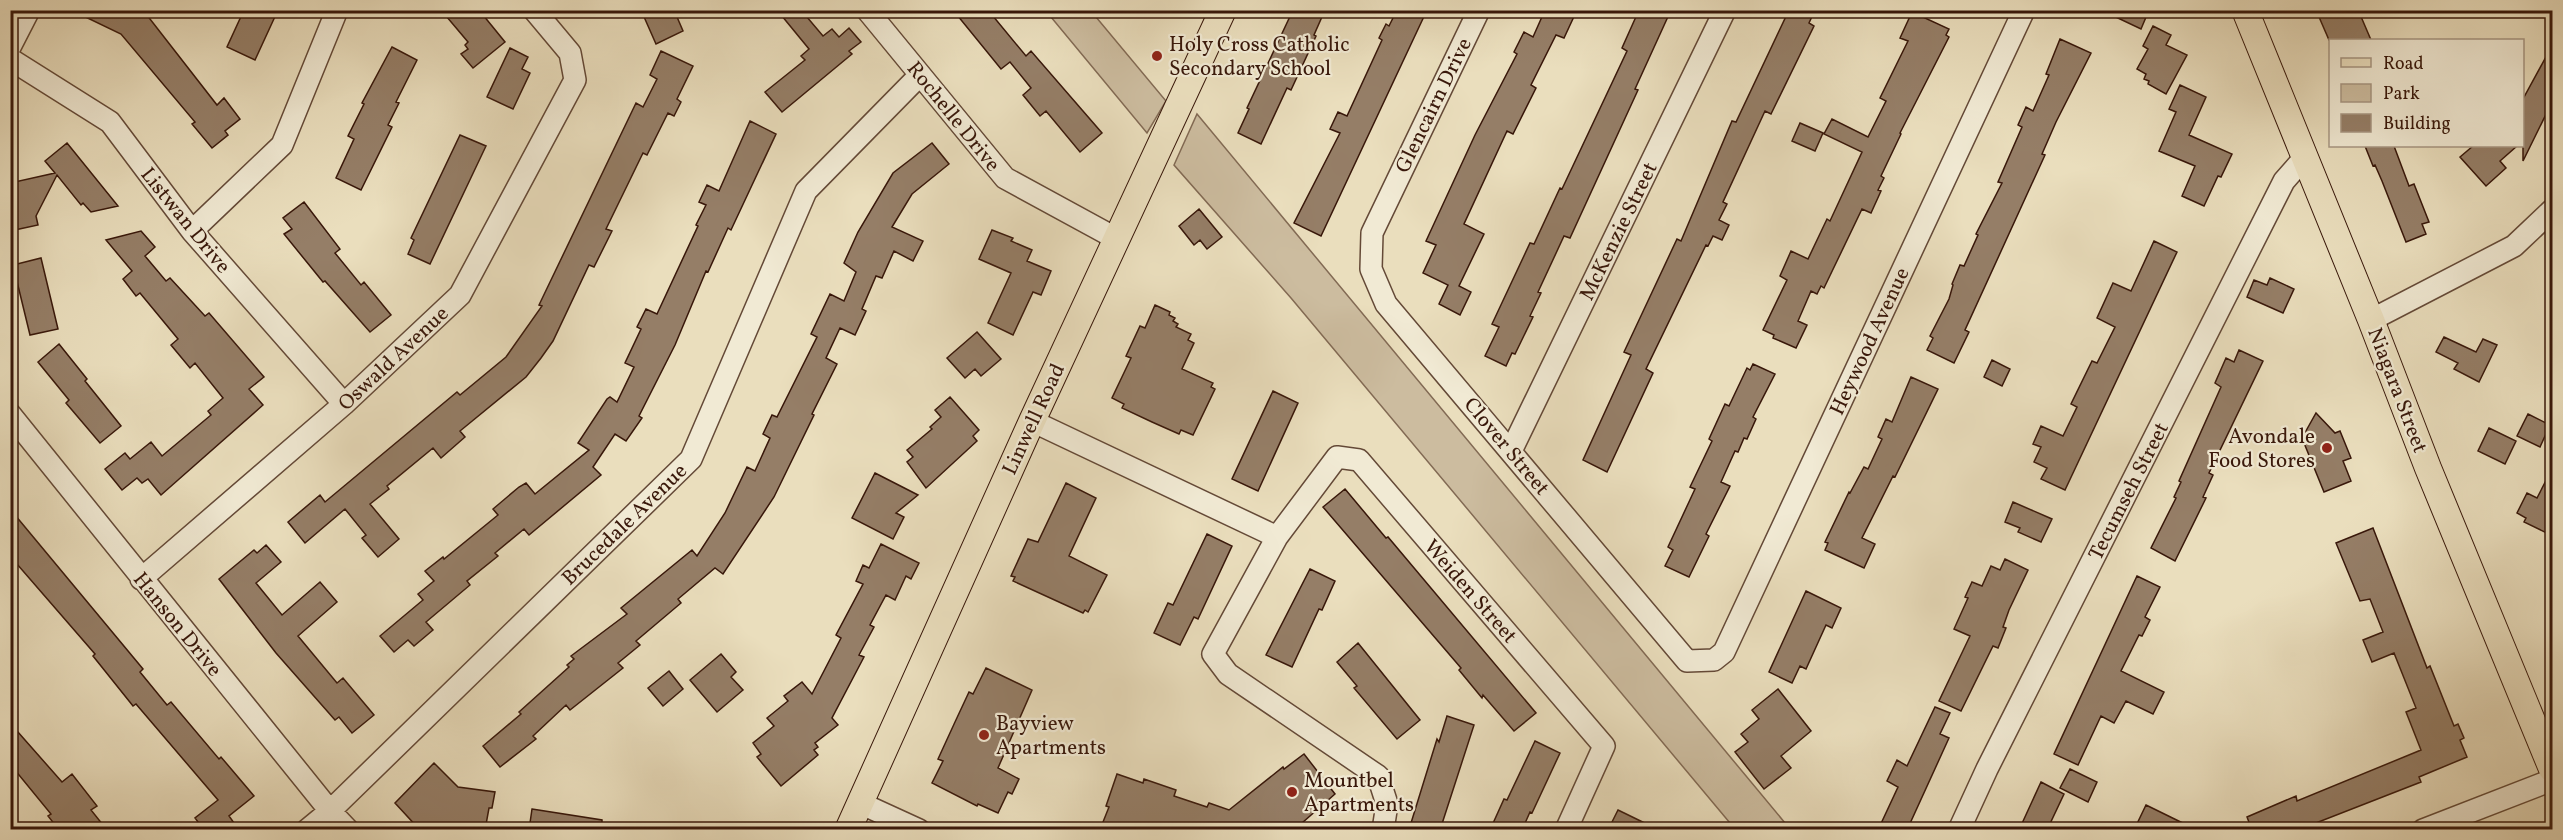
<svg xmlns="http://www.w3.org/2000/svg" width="2563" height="840" font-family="Vollkorn,serif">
	<rect width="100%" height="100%" fill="#eadebd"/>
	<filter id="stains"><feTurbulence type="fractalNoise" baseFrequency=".00333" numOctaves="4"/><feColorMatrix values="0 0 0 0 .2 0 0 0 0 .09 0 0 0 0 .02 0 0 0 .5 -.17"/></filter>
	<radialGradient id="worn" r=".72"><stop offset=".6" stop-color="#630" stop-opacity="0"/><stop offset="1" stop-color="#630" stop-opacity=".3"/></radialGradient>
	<path fill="#ccbc9f" stroke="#826a54" stroke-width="1.5" d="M1046 11H1091L1166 101 1147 133Z
		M1197 114 1790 829H1735L1291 298 1174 165Z"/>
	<path fill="#957e67" stroke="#38170a" stroke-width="1.5" d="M71 10H143L217 105 224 98 240 119 225 131 228 135 212 148 192 124 195 122 121 34Z
		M244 10H278L255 60 227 47Z
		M441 10H479L505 42 473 68 461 54 468 49 465 45 468 42Z
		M641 10H674L683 31 656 44Z
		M777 10H801L823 36 832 29 839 37 849 28 861 42 849 51 852 54 782 112 765 92 805 60 801 56 809 49Z
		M953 10H988L1026 56 1031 51 1102 133 1080 152 1046 111 1040 116 1023 95 1031 88 1010 62 1001 69Z
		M1293 10H1325L1314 35 1316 36 1291 90 1287 88 1261 144 1238 133 1249 109 1247 108Z
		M1397 10H1427L1321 236 1294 223 1340 133 1330 129 1338 112 1347 116 1382 40 1379 38 1386 24 1389 26Z
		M1545 10H1577L1564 38 1556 35 1531 85 1536 88 1513 134 1507 131 1464 224 1484 234 1459 286 1471 292 1460 315 1439 304 1448 285 1423 273 1436 245 1426 241 1475 135 1517 54 1514 52 1524 32 1533 37Z
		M1639 10H1671L1635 89 1638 90 1570 238 1564 236 1538 292 1541 293 1530 316 1533 317 1515 354 1512 353 1506 366 1485 356 1499 327 1492 324 1530 243 1534 244 1560 188 1562 189 1627 51 1622 48Z
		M1789 10H1815L1809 23 1814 26 1771 114 1765 111 1723 202 1727 204 1719 220 1729 225 1722 240 1713 236 1708 246 1706 245 1646 369 1653 373 1607 472 1583 460 1631 355 1624 352 1677 239 1681 241 1732 121 1736 122Z
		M2101 10H2149L2141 29Z
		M2316 10H2346L2348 17 2359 12 2371 40H2329Z
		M1912 12 1949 29 1946 35 1949 37 1900 133 1901 134 1881 176 1884 178 1878 190 1881 191 1871 213 1862 209 1824 288 1821 286 1817 294 1811 291 1798 321 1807 325 1796 348 1773 338 1774 335 1763 330 1787 280 1780 276 1791 251 1808 259 1827 219 1830 221 1862 152 1824 134 1832 119 1868 137 1886 101 1880 98 1908 41 1900 38Z
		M2153 26 2171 35 2166 45 2187 55 2166 94 2148 84 2149 81 2144 79 2146 74 2137 69 2148 49 2143 46Z
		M2060 39 2091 53 2056 122 2042 154 2045 155 1965 330 1969 332 1954 363 1927 350 1933 338 1930 336 1949 299 1953 285 1952 284 1960 265 1964 266 1978 235 1976 234 2002 183 1998 182 2022 127 2018 125 2026 107 2033 111 2049 75 2046 74Z
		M2553 44V100L2523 161V99Z
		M392 47 417 60 396 102 399 103 388 125 392 127 361 190 336 178 354 139 348 136 364 104 362 103Z
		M510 48 528 57 522 69 530 73 513 109 487 97Z
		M661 51 693 66 677 99 681 102 674 116 668 113 647 155 643 153 606 229 612 231 594 267 589 265 553 341 541 358 526 377 460 431 465 437 441 458 433 448 387 486 389 489 370 504 399 539 378 557 362 538 366 535 345 509 305 543 288 522 320 495 325 502 457 392 460 395 506 357 542 306 539 305 636 103 643 107 657 79 650 75Z
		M2180 85 2206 97 2189 135 2232 154 2221 177 2218 176 2204 206 2182 196 2195 166 2159 151 2176 112 2169 109Z
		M750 121 776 134 731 230 728 228 708 272 706 271 675 345 639 416 642 418 626 441 615 434 593 467 601 475 529 535 524 529 495 553 498 556 467 581 470 585 426 622 433 630 414 646 408 640 394 652 380 636 423 600 418 594 434 581 425 571 443 557 444 559 498 515 493 509 519 487 526 483 535 494 589 450 578 443 607 399 610 397 617 402 634 367 625 363 641 329 637 327 646 309 657 314 698 226 696 225 706 205 699 202 707 185 719 191Z
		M1800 123 1823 133 1815 151 1792 141Z
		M460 135 486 146 430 264 408 254 414 240 411 238Z
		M67 143 118 206 91 212 83 203 81 205 57 175 36 216 38 225 10 231V183L55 173 45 161Z
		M932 143 949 164 912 194 892 227 923 241 913 261 894 251 882 278 876 276 862 309 866 311 855 335 840 328 826 358 837 364 812 414 814 415 774 497 723 574 715 568 678 599 681 603 636 641 640 645 618 663 623 668 570 710 566 705 533 736 536 739 500 767 483 746 521 714 519 712 569 667 567 665 574 659 571 656 627 614 621 608 692 550 697 556 725 513 747 467 755 471 770 438 763 434 772 415 777 417 817 337 811 334 830 294 844 301 856 272 844 263 858 232 893 173Z
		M2365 146H2394L2409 186 2414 184 2429 222 2422 224 2426 234 2406 242 2382 181 2375 165 2373 166Z
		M2473 146H2517L2500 161 2506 168 2486 186 2460 157Z
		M304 202 340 249 335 253 361 285 364 282 391 315 370 332 325 281 323 282 284 234 292 229 283 218Z
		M1199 209 1222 237 1207 249 1200 240 1194 245 1179 226Z
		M992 230 1013 238 1011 241 1032 250 1027 261 1051 271 1041 295 1033 292 1013 335 988 323 1011 273 979 259Z
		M141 231 155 247 145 256 166 281 170 278 205 316 209 313 264 377 249 389 263 405 161 495 148 479 142 483 137 478 122 490 105 469 125 453 130 459 151 442 162 456 211 415 208 411 223 398 195 363 190 368 171 345 178 339 140 293 136 296 123 279 132 271 106 240Z
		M2154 241 2177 252 2065 490 2041 479 2047 468 2034 462 2041 447 2033 444 2041 426 2063 436 2077 407 2071 404 2092 361 2097 363 2115 327 2097 318 2113 283 2131 291Z
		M41 258 58 329 30 335 13 265Z
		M2270 278 2294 289 2283 313 2247 297 2254 280 2267 285Z
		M1155 305 1170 312 1169 315 1175 318 1173 321 1178 324 1176 327 1191 334 1188 340 1194 343 1182 369 1213 383 1211 387 1215 389 1193 435 1181 430 1179 434 1152 422 1122 408 1124 404 1112 398 1131 358 1126 356 1140 326 1145 328Z
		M977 332 1001 359 981 376 975 369 965 378 947 358Z
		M2444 337 2476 352 2483 339 2497 345 2479 382 2454 369 2458 363 2436 352Z
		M59 344 87 379 85 381 121 426 100 443 66 403 69 400 38 362Z
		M2239 350 2263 361 2209 473 2213 475 2203 497 2206 498 2175 561 2151 548 2176 498 2174 497 2181 482 2179 481 2221 387 2215 383 2226 358 2234 362Z
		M1992 360 2010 369 2002 386 1984 377Z
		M1753 364 1775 374 1753 417 1756 419 1747 439 1744 438 1738 452 1735 451 1721 482 1730 486 1706 534 1709 536 1689 577 1665 566 1673 550 1668 547 1695 489 1690 487 1712 441 1709 439 1725 404 1729 406 1747 368 1750 370Z
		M1911 377 1938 389 1895 477 1893 476 1862 538 1875 544 1864 568 1825 550 1828 543 1825 542 1849 492 1850 493 1864 467 1868 469 1882 439 1878 437 1886 419 1892 422Z
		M1273 391 1298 403 1258 491 1232 479Z
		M950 397 979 430 973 436 977 441 926 488 907 462 913 457 907 450 932 429 930 427 941 417 935 410Z
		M2316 413 2335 433 2340 431 2351 458 2343 461 2351 481 2324 492 2302 438Z
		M2528 414 2550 425 2540 447 2517 436Z
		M2489 428 2516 441 2505 464 2478 451Z
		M2553 467V536L2524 522 2526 518 2517 513 2527 493 2537 498Z
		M875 473 918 495 896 513 904 517 893 539 852 518Z
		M1066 483 1096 498 1069 556 1107 575 1088 612 1085 610 1083 613 1013 581 1015 577 1011 576 1028 539 1038 542Z
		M1345 489 1386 538 1388 537 1536 713 1514 731 1483 695 1482 698 1459 670 1461 668 1323 507Z
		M2013 502 2052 519 2041 542 2018 532 2020 528 2005 522Z
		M10 509 143 669 140 672 167 705 171 702 219 759 221 757 254 796 229 816 239 830H204L195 818 218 800 136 704 133 706 93 656 95 654 10 556Z
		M2373 528 2427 668 2430 666 2454 726 2458 724 2464 738 2460 740 2467 757 2419 777 2421 782 2298 830H2252L2247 817 2296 796 2297 801 2421 750 2406 712 2416 708 2394 653 2372 662 2363 640 2383 632 2370 599 2360 601 2336 543Z
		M1207 534 1232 546 1198 619 1194 617 1180 645 1154 633 1168 603 1173 605Z
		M881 544 919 563 911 579 906 576 895 600 886 595 870 625 874 627 859 655 864 657 832 718 838 725 815 743 818 747 814 750 818 755 781 786 757 757 761 754 753 743 774 726 767 718 788 701 784 696 802 682 812 694 841 638 836 635 863 584 856 581 863 565 869 568Z
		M266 545 281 562 256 583 282 615 320 582 337 602 298 636 337 683 343 678 374 715 352 733 339 717 335 720 276 653 219 579 254 550 257 553Z
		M2005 559 2028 570 2009 610 2003 627 2006 628 1998 648 1993 646 1961 711 1939 701 1970 636 1954 629 1968 598 1965 597 1972 582 1982 586 1991 566 2000 570Z
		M1310 569 1335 581 1322 610 1319 609 1292 667 1266 655Z
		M2137 576 2160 587 2145 617 2150 620 2142 636 2139 635 2121 671 2164 692 2153 714 2126 701 2114 723 2101 716 2078 765 2054 754Z
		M1806 591 1841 608 1832 628 1826 625 1806 669 1800 666 1792 683 1769 672Z
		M1358 643 1420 720 1397 739 1354 688 1357 686 1337 662Z
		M721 654 736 672 731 677 743 690 717 712 690 680Z
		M986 668 1032 690 998 768 1019 779 1012 794 1008 792 998 813 978 804 977 806 932 783 943 761 938 759 955 722 969 692 973 694Z
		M669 671 683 689 663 706 648 688Z
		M1778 689 1811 731 1781 756 1791 768 1764 789 1735 752 1748 742 1741 734 1759 719 1752 710Z
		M1935 707 1950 713 1940 734 1949 738 1907 830H1878L1898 787 1887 781 1897 760 1907 766Z
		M1447 716 1474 725 1440 830H1433L1411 823 1437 739 1439 742Z
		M10 723 62 782 72 774 97 806 91 810 107 830H59L48 816 51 814 10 764Z
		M1535 741 1560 753 1532 813 1530 812 1522 830H1490L1504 799 1507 800Z
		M1304 754 1335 794 1294 830H1125L1103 822 1109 807 1106 806 1117 774 1143 783 1144 779 1176 790 1174 796 1207 807 1209 803 1229 810 1283 767 1284 769Z
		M434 763 458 787 495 792 492 808H489L485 830H453L422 825 419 829 395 803Z
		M2070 769 2097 782 2088 802 2060 788Z
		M2041 782 2064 794 2047 830H2019Z
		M2146 805 2197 830H2134Z
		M532 809 602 820V830H529Z
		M1618 810 1659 830H1608Z"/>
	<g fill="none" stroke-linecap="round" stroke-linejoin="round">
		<defs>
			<path id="minor" d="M867 10 1005 178 1117 239
				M1479 10 1372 233 1371 269 1386 304 1687 661 1714 660 1724 652 2024 10
				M10 47 29 10
				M10 59 110 122 192 231 344 404
				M192 231 282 145 337 10
				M2371 320 2514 246 2552 210
				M10 414 330 811 348 830
				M1032 421 1277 537
				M1511 451 1725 10
				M141 579 344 404 460 295 575 80 570 53 534 10
				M860 803 919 830
				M307 830 330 811 691 459 806 191 920 75
				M1383 830 1387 804 1378 776 1228 674 1213 654 1277 537 1337 457 1359 460 1604 746 1566 830
				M1959 830 1987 769 2284 181 2305 157
				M2423 830 2552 780"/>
			<path id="major" d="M2245 10 2371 320 2428 468 2552 769
				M848 830 1032 421 1223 10"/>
		</defs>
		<use href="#minor" stroke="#644937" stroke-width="24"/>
		<use href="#major" stroke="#38170a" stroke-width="28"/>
		<use href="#minor" stroke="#f1ead4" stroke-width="21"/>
		<use href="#major" stroke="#eadebd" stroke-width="26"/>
	</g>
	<g fill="#8f2418" stroke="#f1ead4" stroke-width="2">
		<circle cx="1157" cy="56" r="6"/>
		<circle cx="2327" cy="448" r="6"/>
		<circle cx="984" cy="735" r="6"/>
		<circle cx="1292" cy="792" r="6"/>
	</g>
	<g text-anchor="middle" stroke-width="4.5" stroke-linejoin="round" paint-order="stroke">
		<g font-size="21" fill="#38170a" stroke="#f1ead4" text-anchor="start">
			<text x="1169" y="51">Holy Cross Catholic<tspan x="1169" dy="24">Secondary School</tspan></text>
			<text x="2315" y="443" text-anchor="end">Avondale<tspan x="2315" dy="24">Food Stores</tspan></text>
			<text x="996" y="730">Bayview<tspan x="996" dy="24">Apartments</tspan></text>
			<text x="1304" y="787">Mountbel<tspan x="1304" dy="24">Apartments</tspan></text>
		</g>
		<g font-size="21" fill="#38170a" stroke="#f1ead4">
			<text transform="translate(1433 105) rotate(-64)" y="7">Glencairn Drive</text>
			<text transform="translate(954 116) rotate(51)" y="7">Rochelle Drive</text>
			<text transform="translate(186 220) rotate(51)" y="7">Listwan Drive</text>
			<text transform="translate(1618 231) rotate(-64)" y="7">McKenzie Street</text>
			<text transform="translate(1869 341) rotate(-65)" y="7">Heywood Avenue</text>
			<text transform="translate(393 358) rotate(-43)" y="7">Oswald Avenue</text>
			<text transform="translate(2398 390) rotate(69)" y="7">Niagara Street</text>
			<text transform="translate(1033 419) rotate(-65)" y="7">Linwell Road</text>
			<text transform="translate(1507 446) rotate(50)" y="7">Clover Street</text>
			<text transform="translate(2128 491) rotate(-63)" y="7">Tecumseh Street</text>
			<text transform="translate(624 524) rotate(-44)" y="7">Brucedale Avenue</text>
			<text transform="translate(1471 591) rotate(49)" y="7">Weiden Street</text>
			<text transform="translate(178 624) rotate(51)" y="7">Hanson Drive</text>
		</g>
	</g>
	<rect width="2563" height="840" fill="none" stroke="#eadebd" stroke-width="36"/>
	<rect x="12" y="12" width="2539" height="816" fill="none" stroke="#38170a" stroke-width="3"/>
	<rect x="18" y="18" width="2527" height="804" fill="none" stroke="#38170a" stroke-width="1.5"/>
	<rect x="2329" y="39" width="195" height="108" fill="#f1ead4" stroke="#a79683" stroke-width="1.5"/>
	<rect x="2341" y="58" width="30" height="9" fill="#eadebd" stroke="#a79683" stroke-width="1.5"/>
	<text x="2383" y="69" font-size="18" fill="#38170a">Road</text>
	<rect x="2341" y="84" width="30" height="18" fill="#ccbc9f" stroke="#a79683" stroke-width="1.5"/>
	<text x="2383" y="99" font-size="18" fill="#38170a">Park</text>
	<rect x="2341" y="114" width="30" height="18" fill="#957e67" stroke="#a79683" stroke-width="1.5"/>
	<text x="2383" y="129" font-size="18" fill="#38170a">Building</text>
	<rect width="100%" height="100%" filter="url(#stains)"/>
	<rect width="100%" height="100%" fill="url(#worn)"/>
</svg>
